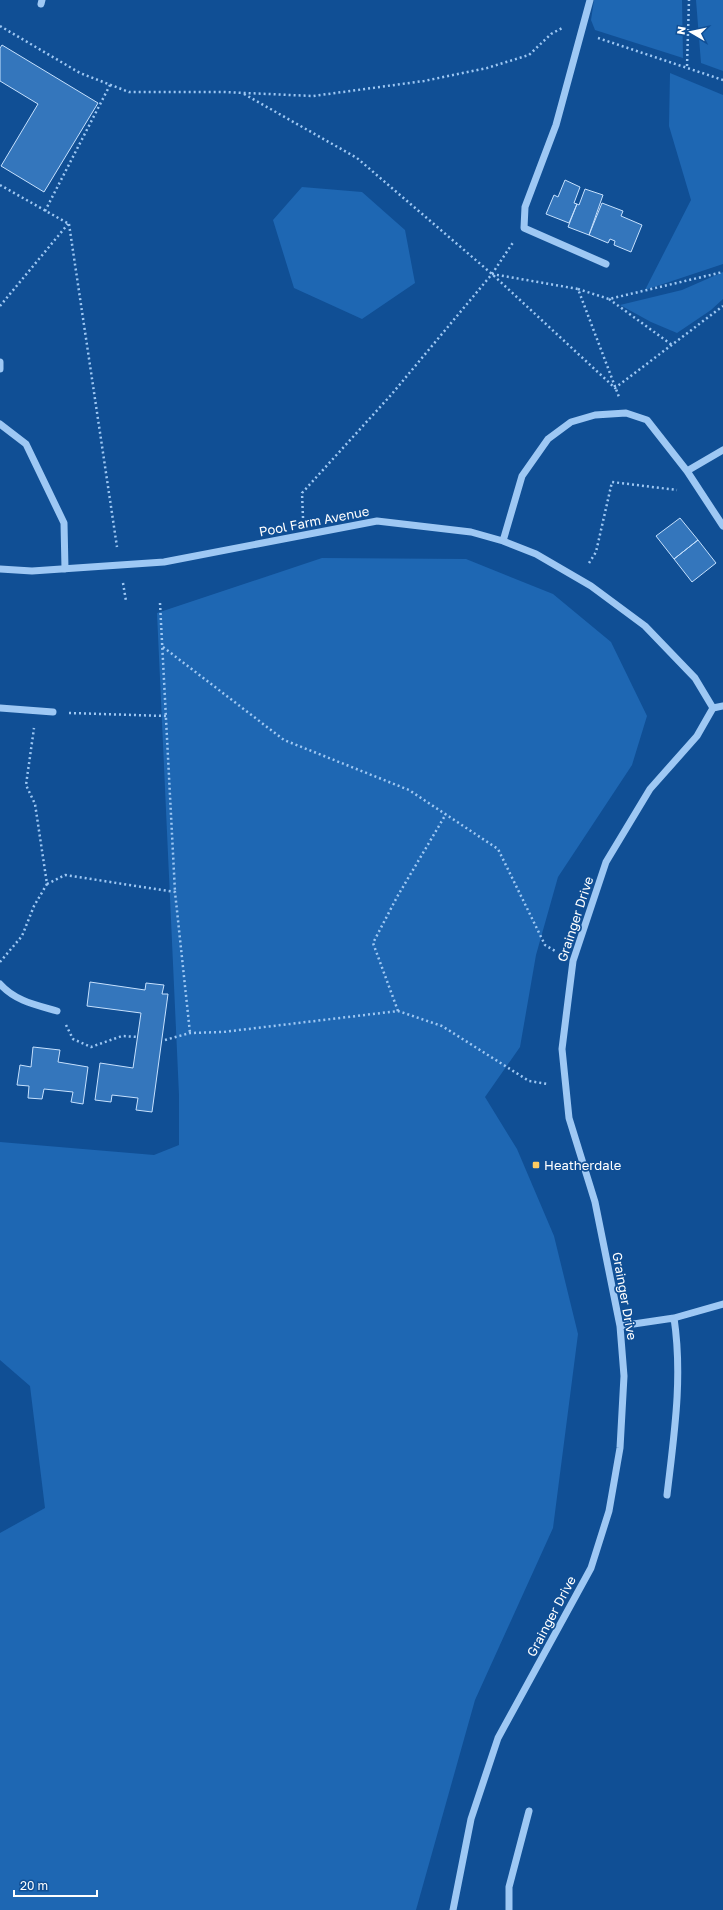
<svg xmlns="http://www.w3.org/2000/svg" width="723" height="1910" font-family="'Golos Text',sans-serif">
	<rect width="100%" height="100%" fill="#104f95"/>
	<path fill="#1e67b3" d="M594 0H682L683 58 595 30 591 20Z
		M696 0H723V71L701 63Z
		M670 73 723 95V264L645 290 691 200 669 126Z
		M302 187 362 192 405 230 415 283 362 319 294 288 273 220Z
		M723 272V299L711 310 677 333 651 322 620 305 682 290Z
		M322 558 466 559 553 594 611 642 647 716 632 765 558 877 536 955 520 1047 485 1097 517 1149 554 1236 578 1334 553 1528 475 1700 416 1910H0V1533L45 1508 30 1386 0 1360V1142L154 1155 179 1145V1095L157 613Z"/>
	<path fill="#3476bc" stroke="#c6e1fe" d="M2 45 98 103 44 192 1 166 38 104 0 81V48Z
		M565 180 580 187 574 203 577 204 569 223 546 214 554 195 558 197Z
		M585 189 603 195 589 235 568 227 577 204 579 205Z
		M602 203 623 211 621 216 642 225 631 252 614 245 615 241 610 239 608 243 589 235Z
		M680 518 698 540 674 559 656 536Z
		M698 540 716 563 692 582 674 559Z
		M90 982 145 990 146 983 164 985 162 994H168L152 1112 136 1110 138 1098 112 1095 111 1102 95 1100 100 1063 133 1068 141 1013 87 1006Z
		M33 1047 60 1050 58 1062 88 1067 83 1104 71 1102 73 1092 44 1089 42 1099 28 1098 29 1086 17 1085 20 1065 31 1067Z"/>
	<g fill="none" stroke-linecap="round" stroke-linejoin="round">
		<path stroke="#9ec8f4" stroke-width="2.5" stroke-dasharray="2 3" stroke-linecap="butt" d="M0 26 80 73 129 92H223L313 96 424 81 487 68 529 55 551 34 564 27
			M598 38 723 80
			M687 66 689 0
			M244 94 357 158 492 274 615 388 723 306
			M0 185 69 224
			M45 211 110 85
			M69 224 117 547
			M492 274 514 241
			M578 289 609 299 723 272
			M609 299 672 345
			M0 306 68 224
			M303 518 302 493 391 395 492 274 578 289 619 397
			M589 563 596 552 612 482 677 490
			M123 583 126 601
			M160 603 175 892
			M163 647 284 740 409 790 498 849 545 945 557 952
			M69 713 166 716
			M47 884 65 875 175 892 190 1033
			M0 962 22 936 34 906 47 884 35 804 26 785 34 728
			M398 1011 373 943 397 897 446 814
			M66 1025 73 1039 91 1047 122 1036 138 1037
			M165 1040 190 1033 223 1032 398 1011 442 1026 529 1081 548 1084"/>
		<path stroke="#9ec8f4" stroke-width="7" d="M590 0 556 125 525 207 524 228 606 264
			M41 4 42 0
			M0 362V369
			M0 424 26 444 64 523 65 569
			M687 471 723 450
			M503 541 522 476 548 439 571 422 595 415 626 413 647 420 687 471 723 526
			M0 569 32 571 164 562 377 521 471 532 503 541 536 554 591 586 645 626 695 678 713 708
			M0 708 53 712
			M0 984C15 1001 36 1005 57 1011
			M620 1326 674 1318 723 1304
			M667 1495C674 1435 683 1378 674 1318
			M453 1910 471 1819 498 1738 591 1568 609 1511 620 1448 624 1376 620 1326 595 1202 569 1118 562 1049 573 961 606 862 650 789 697 736 713 708 723 706
			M509 1910V1887L529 1811"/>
	</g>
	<rect fill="#ffcb61" stroke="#104f95" stroke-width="1.5" x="532" y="1161" width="8" height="8" rx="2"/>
	<g text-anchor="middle" stroke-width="3.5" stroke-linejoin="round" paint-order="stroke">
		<g font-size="13" fill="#fff" stroke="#104f95">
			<text transform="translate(314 521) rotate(-11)" y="5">Pool Farm Avenue</text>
			<text transform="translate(575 919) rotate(-72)" y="5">Grainger Drive</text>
			<text transform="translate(625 1296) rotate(80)" y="5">Grainger Drive</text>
			<text transform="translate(551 1616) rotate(-62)" y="5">Grainger Drive</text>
		</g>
		<g font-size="13" fill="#fff" stroke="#104f95" text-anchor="start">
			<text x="544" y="1170">Heatherdale</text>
		</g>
	</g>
	<g transform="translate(691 32) rotate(279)" stroke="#104f95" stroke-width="3" paint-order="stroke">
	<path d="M0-3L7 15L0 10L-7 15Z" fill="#ffffff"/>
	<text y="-6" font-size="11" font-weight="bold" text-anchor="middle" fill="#ffffff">N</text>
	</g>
	<path d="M14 1890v6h83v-6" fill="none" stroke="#ffffff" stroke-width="2"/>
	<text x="20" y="1890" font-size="12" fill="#ffffff" stroke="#104f95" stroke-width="3" paint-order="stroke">20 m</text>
</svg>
